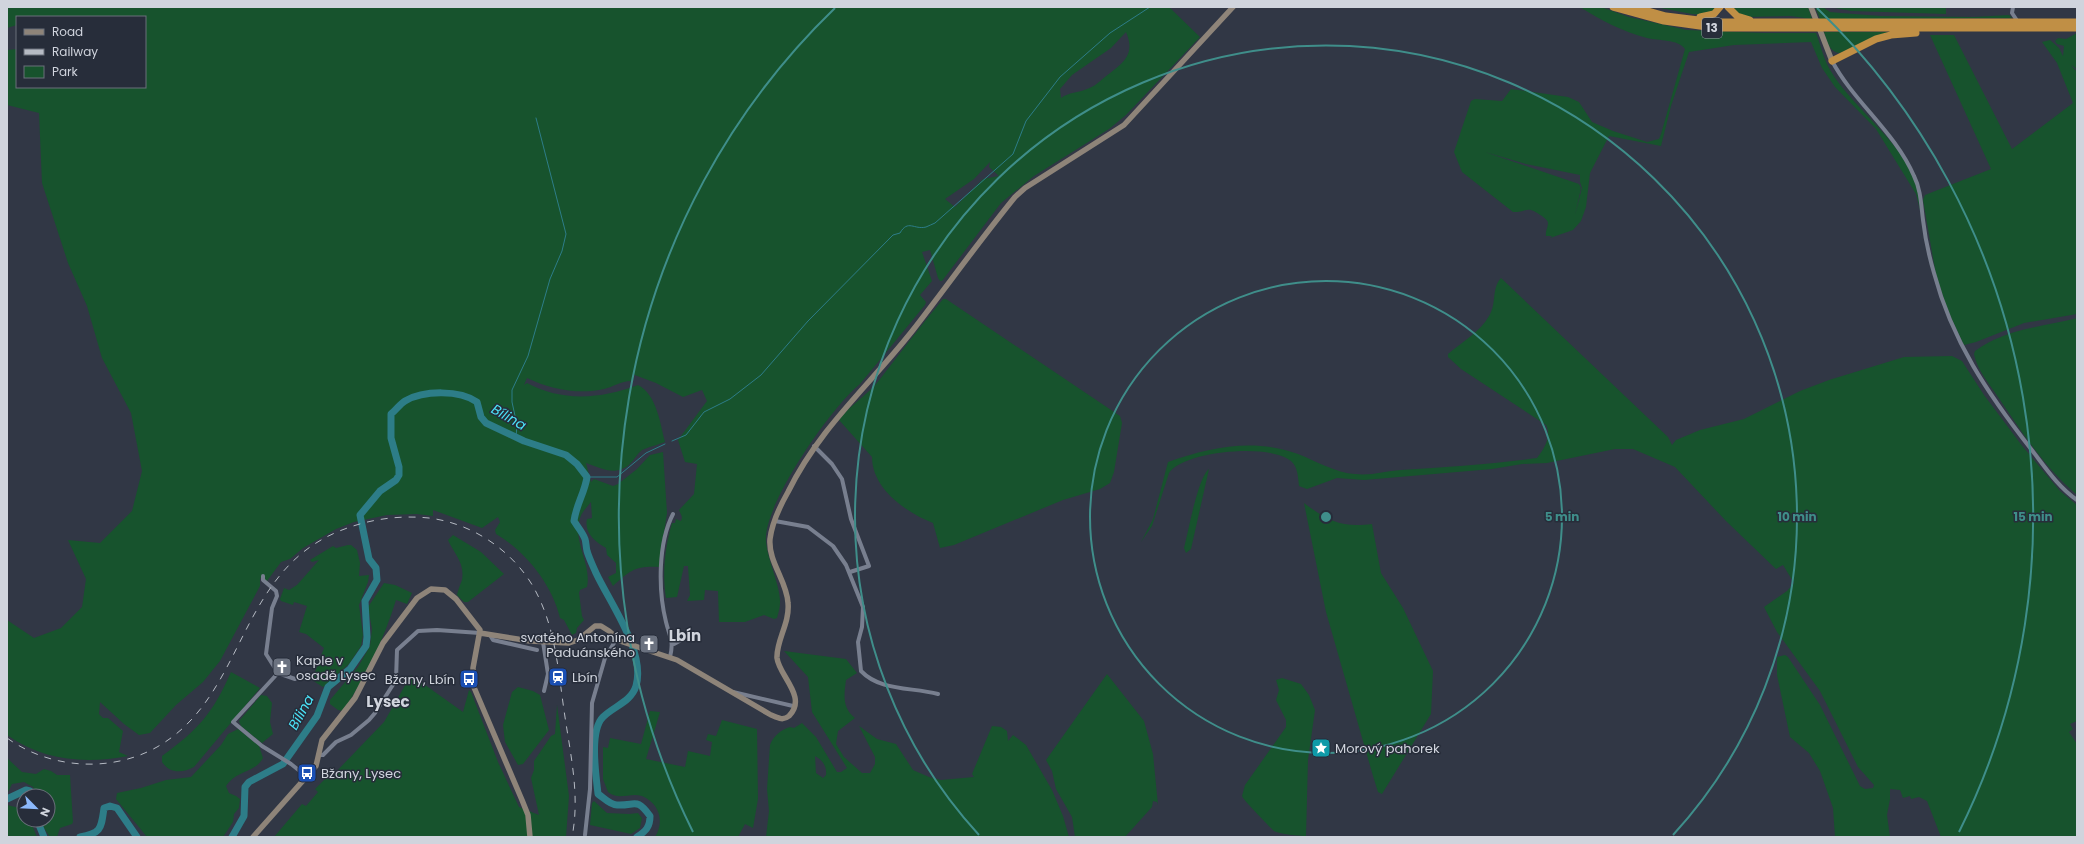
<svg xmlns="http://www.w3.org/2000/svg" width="2084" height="844" font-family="Poppins,sans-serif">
	<rect width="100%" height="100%" fill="#313745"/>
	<path fill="#17532d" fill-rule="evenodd" d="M7 7H1169L1200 37 1126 115 1109 129 1034 176 1001 203 942 281H940L938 278 930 250 922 252 932 281 920 295 926 302 925 305 860 384C832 406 763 505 766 541 767 559 781 587 780 603 780 608 778 614 777 618L774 619 764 615 745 622H719L718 591 705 590 704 600 687 601 690 595 688 566H684L677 597 666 598C662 573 665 547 672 523H675L676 519 681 521 682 517 679 510 694 494 697 464 685 462 678 440 707 401 702 390 683 397 656 383 632 374 634 378 631 381C621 381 613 387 604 389 580 395 549 389 527 378L524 385 527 383C562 402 601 399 638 385 657 395 660 423 665 442 660 444 646 448 642 450 637 454 634 460 630 464 615 477 601 468 586 463L591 482 594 479 613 486 618 484 637 469 650 455 663 452 667 513 659 567C635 566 631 570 613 586L608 577 616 573V563L607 555 606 548C595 542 584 533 587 519L592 518 591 502C587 507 582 512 580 518 572 541 592 564 587 587L580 590 579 593 582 616 584 620 577 628 576 633 572 635 564 620 560 618C552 584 525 551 496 534L495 530 500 522 498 517 482 528 433 510V516L417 514 387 515 354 522 336 529 303 548 290 559 281 562 267 581 260 578V586L220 661 203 682 176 705 150 733 139 735 124 724 100 702 99 714 103 718H108L123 731 119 752 128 756C85 764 44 761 7 735V620L34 638 61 628 82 607 86 579 68 540 100 543 132 511 142 471 131 413 102 358 87 306 68 263 42 183 39 113 7 105V50L17 49V87H145V17H17V25L7 28ZM1126 32C1136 55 1123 63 1105 77 1100 81 1094 87 1087 89 1078 93 1069 92 1061 98L1060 89 1072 75 1111 48ZM990 162 989 167 999 176 983 179 955 207 945 199 974 179Z
		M1580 7H1601L1629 17 1687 30 1764 33H1816C1821 46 1824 61 1832 73 1857 114 1925 158 1920 210L1916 194 1876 129 1835 87 1822 68 1811 42 1734 45 1689 52 1671 106 1661 146 1609 136 1590 173 1586 207 1581 221 1573 230 1550 238 1552 236H1546C1545 231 1548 228 1548 223 1548 220 1544 218 1542 216 1525 204 1528 213 1513 212L1462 172 1454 152 1471 101 1475 99 1502 101 1511 89 1568 97 1579 102 1592 122 1613 131 1647 142 1659 139 1661 134 1685 49C1678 39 1659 41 1647 38 1624 32 1600 20 1580 7ZM1485 152 1526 164 1580 175V182L1582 188 1575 215 1581 188 1579 184Z
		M1655 7H1717L1715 11 1704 15 1692 14Z
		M1730 7H1808L1812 19 1791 16 1743 17Z
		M1815 7H1823L1830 12 1841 13 1881 16 1974 17 2009 15 2012 18 1820 19Z
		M1830 7H1946V14L1851 11Z
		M1824 32H1888L1840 53C1829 52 1827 41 1824 32Z
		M2077 33V69L2071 65 2077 72V314L2024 323 1976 342 1964 345 1948 311 1936 275 1923 200 1925 195 1991 169 1930 35H1954L2012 149 2073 103 2057 63 2042 42 2050 40 2059 48 2063 56 2064 46 2057 44 2055 41 2058 38 2066 39Z
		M1501 278 1668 437 1672 445 1676 440 1700 430 1744 419 1800 391 1829 380 1904 357 1952 356 1962 361 1984 395 2023 447 2060 491 2077 505V721L2070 724 2073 729 2069 732 2077 744V837H1941L1927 801 1919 797 1911 799 1910 796 1903 798 1900 790 1890 789V799L1887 815 1890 837H1835L1833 808 1820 771 1809 753 1790 737 1777 675V657L1785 655 1788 657 1820 705 1860 786 1865 789 1873 788 1874 785 1858 767 1820 691 1777 632 1764 607 1787 591 1794 583 1783 565 1776 569 1726 521 1675 467 1633 449H1615L1547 463 1522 464 1492 469 1364 480 1337 478 1307 489 1299 486C1298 478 1298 467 1291 461 1270 443 1184 451 1169 473L1152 526 1141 542 1153 519 1168 462C1211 447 1254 438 1298 454 1316 461 1336 473 1355 474 1371 476 1385 471 1401 470 1446 467 1492 464 1537 458 1544 449 1552 437 1546 425L1461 369 1448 357V354C1461 343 1481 331 1489 316 1497 304 1491 289 1501 278Z
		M943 299H946L1120 416 1122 423 1114 472 1110 483 1100 489 1063 500 954 545 940 548 933 523C907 513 872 489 872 457L839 420C851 404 868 395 880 379 901 352 921 325 943 299Z
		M2077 318V495C2044 467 2022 432 1998 397 1989 383 1977 370 1974 354L1975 351C2004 329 2042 327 2077 318Z
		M1209 469 1191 549 1186 553 1184 548C1188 533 1198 477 1209 469Z
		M1304 503C1328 521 1342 528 1372 524L1381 573 1403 608 1433 671 1431 714 1382 794 1378 792 1373 776 1326 612Z
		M453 535 481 552 504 574 468 602H464L457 595C458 590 460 585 462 580 465 562 454 554 448 540Z
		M348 545H351L357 550 360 563 359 576 369 575 368 582 359 605 363 635 361 646 349 664 323 687 312 680 324 648 306 634 299 632 307 606 294 602 293 605 281 601 280 599 284 588 289 590 297 585 319 560 312 562 310 560 333 546 336 548Z
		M384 583 395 585 412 593 407 604 396 600C384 639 366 677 343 711L338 710 330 704V700L358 667 370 646 372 629 368 607Z
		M784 651 846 659 857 673 846 680C844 695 842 708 855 718L838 731 836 744 844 757 862 773H870L875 764V757L859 726 877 739 896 744 913 770 929 777 941 780 974 777 972 774 992 726 1001 727 1007 731 1008 741 1013 735 1026 745 1052 790 1063 816 1069 837H766L769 811 767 789 770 745C773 736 782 729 790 727L794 728 802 723 816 737 837 772H841L847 768 812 712 808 677ZM815 756C823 760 827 767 826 775L823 778 816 773Z
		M231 672 260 688 194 767C183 773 170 774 162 762V756C198 730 213 713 231 672Z
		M1107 674 1144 721 1153 754 1158 805 1157 802 1153 801 1152 807 1125 837H1075L1072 817 1056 789 1052 771 1046 760Z
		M411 675 463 712 469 690 471 692 498 762 519 807 539 815 531 778 534 770V761L551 736 555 734 557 705 569 796 566 837H274L302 804 306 806 318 792 315 789 331 773 333 775 384 722Z
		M1282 678 1301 684 1309 695 1315 710 1308 760 1306 836C1300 836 1279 834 1274 831 1271 828 1243 800 1242 796L1245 785 1286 727V720L1276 700 1279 690 1276 680Z
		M518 687 533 691 540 695 549 730 523 764 518 765 505 742 503 725 512 692Z
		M261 695 267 696 272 703 270 722 273 734 262 743 241 726 239 721Z
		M650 711 660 712 646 759 685 767 688 751 710 756 712 742 706 740 708 734 716 736 722 720 757 729 758 799 753 828 745 824 738 837H655C665 821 659 803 642 796 630 792 619 801 608 792L603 779V747L608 748 610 738 641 744Z
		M238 729 259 746 263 758C255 773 236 770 226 786L229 793 236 796 240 799 239 808 234 814 233 822 223 837H147L116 799 117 793 141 788 166 780 191 777 221 745 228 734Z
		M7 758 22 772 36 774 44 769 51 771 57 775H70L73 822 72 824 60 828 57 837H50L44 828 42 820H48V796H37L33 787 24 782 12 784 7 794Z
		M594 801 607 813 629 814 638 813 642 818 640 828 631 834 590 825 592 803Z
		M7 805 24 809V820H30L37 837H7Z"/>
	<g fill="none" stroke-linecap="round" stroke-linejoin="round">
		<path stroke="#2d7d88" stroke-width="1" d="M516 437 517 425 512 402V390L528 356 550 279 562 251 566 234 536 118
			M672 441 686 435 704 412 730 399 761 375 808 321 893 235 900 233C908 219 914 230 926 227 929 226 932 224 935 223L1013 154 1026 121 1060 77 1110 33 1150 7
			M587 477H617L646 453 665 444"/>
		<path stroke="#2d7d88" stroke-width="7" d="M7 799 26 790 30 791 31 796
			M37 820 44 837
			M80 837C102 833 101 828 104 808L110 806 117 808 137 837
			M232 837 244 816 245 787 249 782 283 764 317 716 328 687 350 669 366 646 367 637 365 601 377 580 376 568 369 559 360 515 380 491 396 480 399 475V467L391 438V414C396 410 400 404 405 401 424 390 460 390 477 402L481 417 486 423 524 441 566 455 577 464 587 477C585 492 576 505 574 521 577 526 583 533 585 539 586 542 586 547 587 551 589 558 593 566 596 573 610 603 646 652 636 686 631 702 614 706 603 717 589 731 596 775 598 794 604 798 610 805 617 805 636 806 636 797 650 816 650 827 646 831 637 837"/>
		<path stroke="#787f8f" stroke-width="4" d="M2013 7 2012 13 2018 22
			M1832 61C1854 102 1895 132 1914 176 1921 190 1921 205 1923 220 1925 237 1929 256 1934 273 1952 341 1988 394 2031 449 2045 467 2058 487 2077 500
			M814 446 832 464 842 479 851 519 869 566 850 572
			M775 521 808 527 833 546 846 565 863 607 862 627 858 642 861 671C880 691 911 687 938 694
			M263 576V580L276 591 277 596 272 608 266 654 278 673 233 722 262 746 291 764 306 776
			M490 635 493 640 537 650
			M543 642 548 674 544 691
			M674 644 694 633
			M670 657C674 641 670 638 666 622 658 590 658 543 673 514
			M278 673 295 679
			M733 692 793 706
			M320 755H323L336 742 351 735 369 720 375 713 396 680 397 650 418 631 437 630 480 633
			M585 835 590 789 592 703 605 658 617 638"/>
		<path stroke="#8e8479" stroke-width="5.5" d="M1811 7 1832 61
			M480 633 530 641 569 643 578 640 595 626H601L609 631 620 641 677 660 771 715C778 718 783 721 789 716 808 697 779 676 777 658 776 641 790 623 788 603 787 581 768 562 770 539 772 523 780 506 788 492 820 427 869 386 913 330 947 286 980 240 1015 197L1025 188 1124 125 1233 7
			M253 837 316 766 322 740 355 698 383 643 417 598 431 589 445 590 456 599 480 630 473 668V685L522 800 528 815 530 837"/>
		<path stroke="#c08f45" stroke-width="7" d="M1613 7 1664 21 1714 28H2077
			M1634 7 1666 16 1715 22H2077
			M1728 7 1737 16 1750 20
			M1700 17 1714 14 1720 7
			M1832 61 1876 39 1891 35 1916 33"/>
		<path stroke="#b6bbc4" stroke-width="1" stroke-dasharray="7 7" stroke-linecap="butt" d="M7 738C50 769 111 773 157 747 247 696 236 571 342 530 370 519 399 515 429 518 470 523 509 548 531 583 556 624 558 671 565 717 571 757 580 797 572 837"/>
	</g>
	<g fill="none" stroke="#3f8e8a" stroke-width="2">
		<circle cx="1326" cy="517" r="236"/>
		<path d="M979 835A471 471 0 1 1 1673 835"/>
		<path d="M693 832A707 707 0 0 1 835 8M1817 8A707 707 0 0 1 1959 832"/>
	</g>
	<defs>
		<symbol id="church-square" viewBox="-11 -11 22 22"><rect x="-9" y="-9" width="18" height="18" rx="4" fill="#6b7280" stroke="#272d3a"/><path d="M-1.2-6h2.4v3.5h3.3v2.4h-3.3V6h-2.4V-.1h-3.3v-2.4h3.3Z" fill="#fff"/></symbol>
		<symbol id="station-square" viewBox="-11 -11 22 22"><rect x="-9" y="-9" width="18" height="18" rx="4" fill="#1a4fb4" stroke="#272d3a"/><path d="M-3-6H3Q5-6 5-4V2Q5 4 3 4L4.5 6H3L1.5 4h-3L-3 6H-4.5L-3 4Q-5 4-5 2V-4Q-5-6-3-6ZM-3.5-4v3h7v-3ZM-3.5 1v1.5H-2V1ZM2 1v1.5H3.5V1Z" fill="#fff"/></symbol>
		<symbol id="bus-square" viewBox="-11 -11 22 22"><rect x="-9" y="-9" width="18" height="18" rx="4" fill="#1a4fb4" stroke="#272d3a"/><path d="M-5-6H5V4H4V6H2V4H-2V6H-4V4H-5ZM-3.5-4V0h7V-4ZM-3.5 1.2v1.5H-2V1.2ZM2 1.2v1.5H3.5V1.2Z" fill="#fff"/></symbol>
		<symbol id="sight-square" viewBox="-11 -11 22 22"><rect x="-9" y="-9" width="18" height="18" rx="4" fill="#0f9aa8" stroke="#272d3a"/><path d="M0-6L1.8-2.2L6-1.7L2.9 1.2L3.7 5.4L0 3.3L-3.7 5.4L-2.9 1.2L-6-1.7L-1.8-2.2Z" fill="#fff"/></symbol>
	</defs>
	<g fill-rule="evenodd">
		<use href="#church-square" x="638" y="633" width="22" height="22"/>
		<use href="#church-square" x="271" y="656" width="22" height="22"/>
		<use href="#station-square" x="547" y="666" width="22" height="22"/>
		<use href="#bus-square" x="458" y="668" width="22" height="22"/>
		<use href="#sight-square" x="1310" y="737" width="22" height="22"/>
		<use href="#bus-square" x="296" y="762" width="22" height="22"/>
	</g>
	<g text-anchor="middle" stroke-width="3" stroke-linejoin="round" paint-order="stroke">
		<rect fill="#272d3a" stroke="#9da2ac" stroke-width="1" x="1702" y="18" width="20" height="20" rx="3"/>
		<g font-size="12" font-weight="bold" fill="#d0d4dd">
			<text x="1712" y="32">13</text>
		</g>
		<g font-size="13" fill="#d0d4dd" stroke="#272d3a" text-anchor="start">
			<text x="635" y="642" text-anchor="end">svatého Antonína<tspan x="635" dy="15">Paduánského</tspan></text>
			<text x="296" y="665">Kaple v<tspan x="296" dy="15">osadě Lysec</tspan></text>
			<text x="572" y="682">Lbín</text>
			<text x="455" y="684" text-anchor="end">Bžany, Lbín</text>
			<text x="1335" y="753">Morový pahorek</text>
			<text x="321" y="778">Bžany, Lysec</text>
		</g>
		<g font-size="14" font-style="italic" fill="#4be3f8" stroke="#272d3a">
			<text transform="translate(509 417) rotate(30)" y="5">Bílina</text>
			<text transform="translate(301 712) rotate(-61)" y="5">Bílina</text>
		</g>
		<g font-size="15" font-weight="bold" fill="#d0d4dd" stroke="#272d3a">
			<text x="685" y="641">Lbín</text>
			<text x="388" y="707">Lysec</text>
		</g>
	</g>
	<circle cx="1326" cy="517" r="6" fill="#3f8e8a" stroke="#272d3a" stroke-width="2"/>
	<g font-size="12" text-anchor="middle" font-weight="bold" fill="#3f8e8a" stroke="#272d3a" stroke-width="3" stroke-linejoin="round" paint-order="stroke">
		<text x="1562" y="521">5 min</text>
		<text x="1797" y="521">10 min</text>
		<text x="2033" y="521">15 min</text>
	</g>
	<rect width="2084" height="844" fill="none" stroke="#d0d4dd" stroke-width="16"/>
	<rect x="16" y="16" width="130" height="72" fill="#272d3a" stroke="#6b707b"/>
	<rect x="24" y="29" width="20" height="6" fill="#8e8479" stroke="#6b707b"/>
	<text x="52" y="36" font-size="12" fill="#d0d4dd">Road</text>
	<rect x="24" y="49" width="20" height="6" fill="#b6bbc4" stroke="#6b707b"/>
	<text x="52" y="56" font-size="12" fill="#d0d4dd">Railway</text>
	<rect x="24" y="66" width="20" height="12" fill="#17532d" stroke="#6b707b"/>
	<text x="52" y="76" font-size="12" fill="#d0d4dd">Park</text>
	<g transform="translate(36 808) rotate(114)"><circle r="19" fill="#272d3a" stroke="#6b707b"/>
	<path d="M0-3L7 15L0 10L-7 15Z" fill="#8cb9fc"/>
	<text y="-6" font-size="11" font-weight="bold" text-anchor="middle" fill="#d0d4dd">N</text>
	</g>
</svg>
